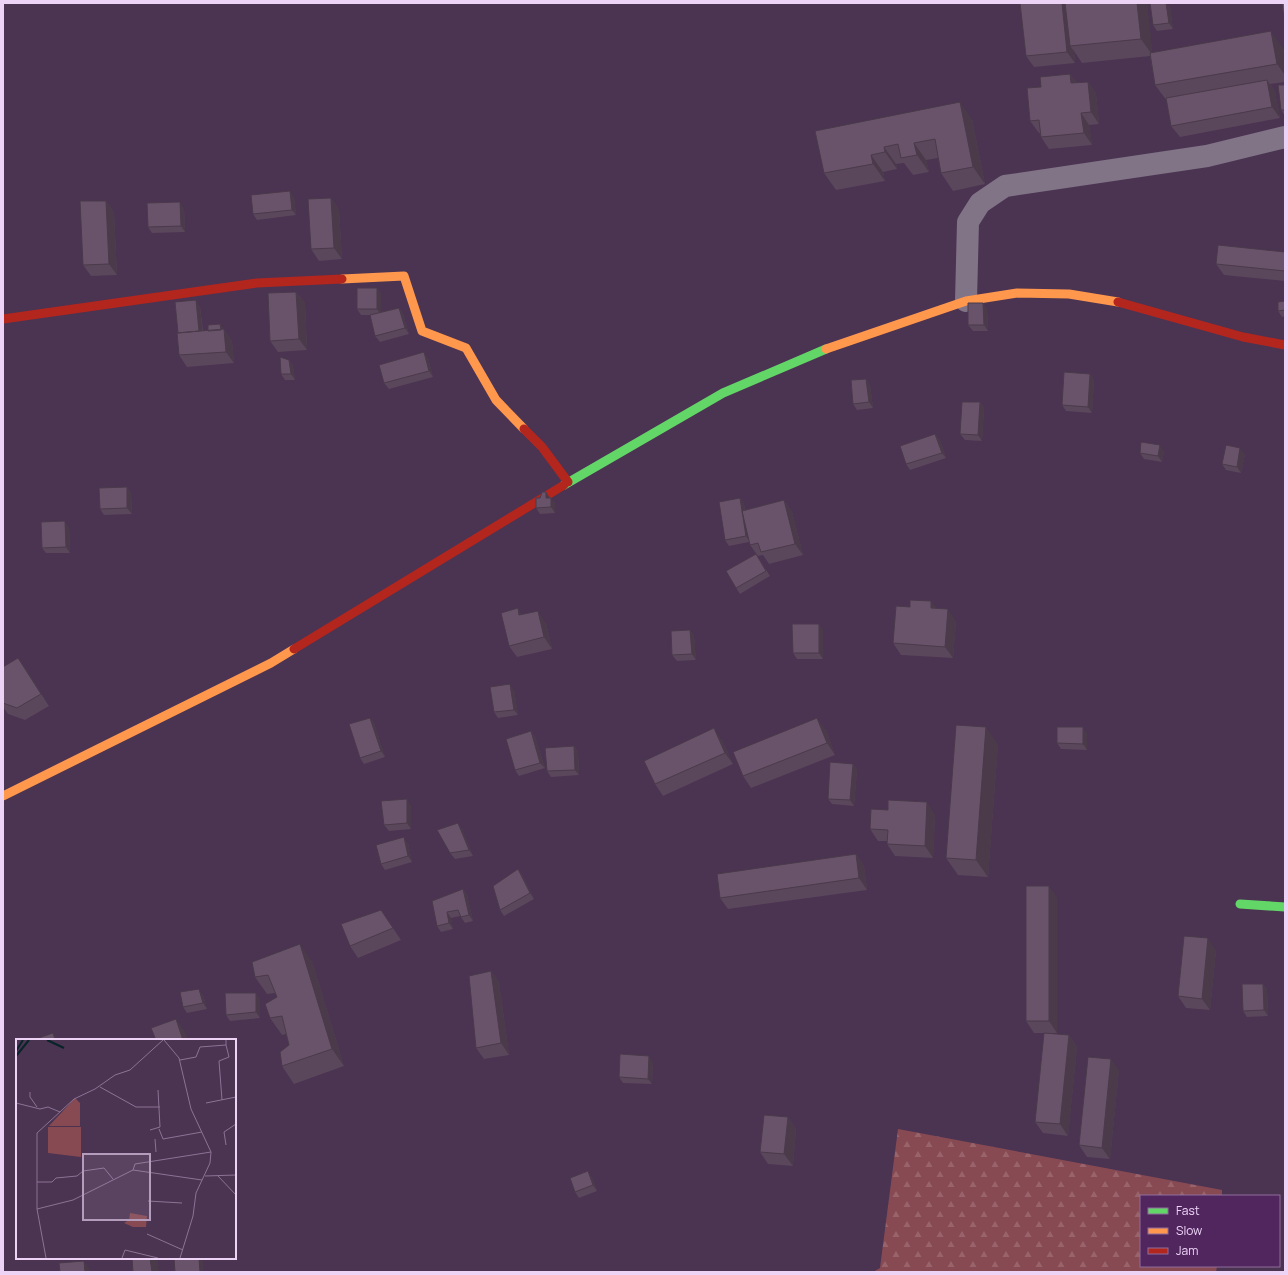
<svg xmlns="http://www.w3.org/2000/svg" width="1288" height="1275" font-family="Manrope,sans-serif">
	<defs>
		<pattern id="forest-firs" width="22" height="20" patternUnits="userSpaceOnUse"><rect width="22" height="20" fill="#884a52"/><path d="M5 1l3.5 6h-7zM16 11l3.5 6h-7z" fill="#99636c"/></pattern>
	</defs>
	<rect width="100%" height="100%" fill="#4b3352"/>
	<path fill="url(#forest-firs)" d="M898 1129 1222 1190V1196H1141V1266H1217L1216 1272H873L880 1268Z"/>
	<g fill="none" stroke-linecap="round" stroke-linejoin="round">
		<path stroke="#817486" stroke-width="22" d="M966 301 968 222 980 203 1005 186 1207 156 1285 137"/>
		<path stroke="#63d668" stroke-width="9" d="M564 485 723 393 826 349
			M1240 904 1285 907"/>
		<path stroke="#ff974d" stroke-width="9" d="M342 279 404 276 422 331 466 348 496 400 524 429
			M826 349 966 301 1017 293 1069 294 1118 302
			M3 796 271 663 294 649"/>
		<path stroke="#b3261e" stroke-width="9" d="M1118 302 1243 337 1285 345
			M3 319 257 283 342 279
			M524 429 542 447 568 482
			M294 649 564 485"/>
	</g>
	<path fill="#5a475b" d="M1147 3 1152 52 1283 48 1285 57V54V82L1270 84 1275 92 1280 118 1180 137 1171 126 1167 101 1155 85 1150 56 1082 63 1074 51 1075 63 1034 67 1026 56Z
		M1170 7 1173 29 1157 31 1153 25Z
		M1070 74 1077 83 1088 82 1096 93 1099 124 1089 125 1092 145 1049 149 1041 137 1040 133H1039L1030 121Z
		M1285 85V116L1281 110Z
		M972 119 985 184 953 191 941 173 938 158 926 160 929 172 913 175 904 163 896 164 897 169 883 172 885 181 836 190 824 173 815 131Z
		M294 197 296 215 257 220 253 214Z
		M331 198 339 210 342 259 319 261 311 249Z
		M106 201 114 212 117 275 91 276 83 265Z
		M184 208 185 232 152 233 148 227Z
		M1285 252V281L1224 275 1216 264Z
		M377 288 381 294V312L399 308 403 314 409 334 380 342 375 336 372 315H361L357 309Z
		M296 292 305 303 307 350 278 352 270 341Z
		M1285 301V316L1282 317 1278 311Z
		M983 303 987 309 988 331H973L968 325Z
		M200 306 203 331H208L220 324 232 341 234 363 187 367 179 355Z
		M428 358 433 377 389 389 384 383Z
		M289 360 293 366 295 380H285L281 374Z
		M1090 374 1094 380 1092 413 1066 411 1062 405Z
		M866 379 870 385 873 408 857 410 853 404Z
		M980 402 984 408 982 441 965 440 960 434Z
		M935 434 940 440 946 458 910 470 906 464Z
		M1164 451 1162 462 1144 459 1140 453Z
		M1245 454 1241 473 1226 470 1222 464Z
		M127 487 131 493 132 514 104 515 100 509Z
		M550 498 555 503V513L540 514 536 508Z
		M740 498 744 504 745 510 784 500 792 512 803 555 769 564 763 555 758 556 750 545 749 542 729 546 725 540Z
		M69 527 70 553H46L42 548Z
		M756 554 770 576 740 594 736 588Z
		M937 609 956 621 953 658 901 655 893 643Z
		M522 615 546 623 552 649 517 657 509 646Z
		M690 630 694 636 696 660 677 661 672 655Z
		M823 630V659H797L793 653Z
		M18 658 26 669 49 706 25 720 8 714 3 707V667Z
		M514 690 518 715 498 718 494 712Z
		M370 718 374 723 385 757 364 764 360 758Z
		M826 730 835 755 751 788 743 776Z
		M531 731 535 737 545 768 519 776 515 770Z
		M1087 733V750L1061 749 1057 743Z
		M722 740 733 764 663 796 655 784Z
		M998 744 988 877 958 875 946 858Z
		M574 746 578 752 579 775 551 777 547 771Z
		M853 764 857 770 854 806 832 804 828 799Z
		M411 805V829L389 831 384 825Z
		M935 814 933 858 895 856 887 844V841H878L870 829Z
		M462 829 473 856 455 859 450 853Z
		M408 843 412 862 385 870 381 864Z
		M856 854 864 866 867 890 728 909 720 898Z
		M518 869 522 875 534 899 504 916 500 910Z
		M463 889 467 895 473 921 465 923 460 916 451 918 453 929 441 932 437 926Z
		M1057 897V1033H1034L1026 1021Z
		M381 910 401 940 358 958 350 946Z
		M1216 950 1210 1010 1186 1008 1178 996Z
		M312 961 344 1066 294 1084 282 1066 289 1045 286 1034 282 1035 270 1018 277 997 275 993 267 994 255 977Z
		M491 971 499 982 509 1055 484 1059 476 1048Z
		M1263 984 1267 990 1268 1016 1247 1017 1243 1011Z
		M203 995 207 1009 187 1013 183 1007Z
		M260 999V1018L230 1021 226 1015Z
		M1069 1035 1077 1047 1068 1136 1043 1133 1035 1122Z
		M653 1062 652 1084 623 1083 619 1077Z
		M1119 1070 1110 1159 1087 1157 1079 1145Z
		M788 1117 796 1129 793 1166 768 1164 760 1152Z
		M592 1177 597 1191 579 1198 575 1192Z"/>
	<path fill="#4a3a4a" d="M1062 3H1069L1070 46 1074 51 1075 63 1067 52Z
		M1137 3H1147L1153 56 1141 39Z
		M1166 3H1167L1170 7 1173 29 1169 23Z
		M1271 31 1283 48 1285 58V75L1277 64Z
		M1070 74 1078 85 1071 83Z
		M1267 80 1275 92 1280 118 1272 107Z
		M1088 82 1096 93 1099 124 1091 112Z
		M960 102 972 119 985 184 973 167Z
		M1081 113 1089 125 1092 145 1084 133Z
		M914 143 926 160 929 172 917 155Z
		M884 147 896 164 897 169 885 152Z
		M871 155 883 172 885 181 873 164Z
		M290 191 294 197 296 215 292 210Z
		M331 198 339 210 342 259 334 248Z
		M106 201 114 212 117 275 109 264Z
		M180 202 184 208 185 232 181 226Z
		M377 288 381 294V315L377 309Z
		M296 292 305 303 307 350 299 339Z
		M196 300 200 306 203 338 199 332Z
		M983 303 987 309 988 331 984 325Z
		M399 308 403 314 409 334 405 328Z
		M220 324 232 341 234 363 226 352 221 332Z
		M424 352 428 358 433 377 429 371Z
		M289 360 293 366 295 380 291 374Z
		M1090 374 1094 380 1092 413 1088 407Z
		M866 379 870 385 873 408 869 402Z
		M980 402 984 408 982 441 978 435Z
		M935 434 940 440 946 458 942 453Z
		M1160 445 1164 451 1162 462 1158 456Z
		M1240 448 1245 454 1241 473 1237 467Z
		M127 487 131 493 132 514 127 508Z
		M546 492 550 498H546Z
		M551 498 555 503V513L551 507Z
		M740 498 744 504 750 542 746 536Z
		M784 500 792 512 803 555 795 544Z
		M65 521 69 527 70 553 66 547Z
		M931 601 940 612 931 608Z
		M518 608 526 620 519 615Z
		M948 609 956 621 953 658 945 647Z
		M538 611 546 623 552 649 544 637Z
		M819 624 823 630V659L819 653Z
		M690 630 694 636 696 660 692 654Z
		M18 658 26 669 49 706 41 694Z
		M510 684 514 690 518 715 514 710Z
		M370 718 374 723 385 757 381 751Z
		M817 718 826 730 835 755 827 743Z
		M986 727 998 744 988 877 976 860Z
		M1083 727 1087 733V750L1083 744Z
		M714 728 722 740 733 764 725 753Z
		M531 731 535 737 545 768 540 763Z
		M574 746 578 752 579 775 575 770Z
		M853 764 857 770 854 806 850 800Z
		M407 799 411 805V829L407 823Z
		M927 802 935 814 933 858 925 846Z
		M458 823 462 829 473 856 469 850Z
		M404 837 408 843 412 862 408 856Z
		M856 854 864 866 867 890 859 878Z
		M518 869 522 875 534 899 530 893Z
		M1049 886 1057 897V1033L1049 1021Z
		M463 889 467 895 473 921 469 915Z
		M447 912 451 918 453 929 449 923Z
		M1208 938 1216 950 1210 1010 1202 999Z
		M300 944 312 961 344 1066 332 1049Z
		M491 971 499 982 509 1055 501 1043Z
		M1263 984 1267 990 1268 1016 1264 1010Z
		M199 989 203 995 207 1009 203 1003Z
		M256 993 260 999V1018L256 1012Z
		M176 1019 184 1030 188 1040H183Z
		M53 1033 57 1039V1040H55Z
		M1069 1035 1077 1047 1068 1136 1060 1124Z
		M649 1056 653 1062 652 1084 648 1079Z
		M1111 1059 1119 1070 1110 1159 1102 1148Z
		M788 1117 796 1129 793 1166 784 1154Z
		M588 1171 592 1177 597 1191 593 1185Z
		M150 1258H155L158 1262 159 1272H152Z
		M199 1258H202L203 1259 204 1272H200Z
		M84 1261 92 1272H85Z"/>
	<path fill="#69536a" stroke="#4a3a4a" d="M1020 3H1062L1067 52 1026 56Z
		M1065 3H1137L1141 39 1070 46Z
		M1150 3H1166L1169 23 1153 25Z
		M1282 3H1285V18H1284Z
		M1271 31 1277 64 1155 85 1150 53Z
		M1070 74 1071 83 1088 82 1091 112 1081 113 1084 133 1041 137 1039 120 1030 121 1027 88 1041 87 1040 77Z
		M1267 80 1272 107 1171 126 1166 98Z
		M1278 85H1285V110H1281Z
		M960 102 973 167 941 173 935 139 914 143 917 155 901 158 898 144 884 147 885 152 871 155 873 164 824 173 815 131Z
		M290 191 292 210 253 214 251 195Z
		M331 198 334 248 311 249 308 199Z
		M80 201H106L109 264 83 265Z
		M180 202 181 226 148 227 147 203Z
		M1218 245 1285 252V271L1216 264Z
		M357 288H377V309H357Z
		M296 292 299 339 270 341 268 293Z
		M196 300 199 331 178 333 175 302Z
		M1285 301V310L1278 311V302Z
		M968 303H983L984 325H968Z
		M399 308 405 328 375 336 370 315Z
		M220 324 221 330 208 331V325Z
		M224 329 226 352 179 355 177 333Z
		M424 352 429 371 384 383 379 365Z
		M280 357 289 360 291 374H281Z
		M1064 372 1090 374 1088 407 1062 405Z
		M866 379 869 402 853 404 851 380Z
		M962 402H980L978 435 960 434Z
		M935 434 942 453 906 464 900 446Z
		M1141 442 1160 445 1158 456 1140 453Z
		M1226 445 1240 448 1237 467 1222 464Z
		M127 487V508L100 509 99 488Z
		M542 492H546V498H551V507L536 508V498H540Z
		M740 498 746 536 725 540 719 502Z
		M784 500 795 544 761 552 758 543 750 545 742 511Z
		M65 521 66 547 42 548 41 522Z
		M756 554 766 571 736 588 726 571Z
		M910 600 931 601V608L948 609 945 647 893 643 896 606 910 607Z
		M518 608 519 615 538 611 544 637 509 646 501 613Z
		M792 624H819V653H793Z
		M690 630 692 654 672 655 671 631Z
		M18 658 41 694 17 708 3 703V667Z
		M510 684 514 710 494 712 490 687Z
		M370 718 381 751 360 758 349 724Z
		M817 718 827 743 743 776 733 752Z
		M956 725 986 727 976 860 946 858Z
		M1057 727H1083V744L1057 743Z
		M714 728 725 753 655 784 644 761Z
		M531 731 540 763 515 770 506 739Z
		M574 746 575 770 547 771 545 748Z
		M830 762 853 764 850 800 828 799Z
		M407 799V823L384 825 381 801Z
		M888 800 927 802 925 846 887 844 888 830 870 829 871 809 888 810Z
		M458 823 469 850 450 853 437 830Z
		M404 837 408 856 381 864 376 845Z
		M856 854 859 878 720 898 717 874Z
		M518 869 530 893 500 910 493 886Z
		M1026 886H1049V1021H1026Z
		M463 889 469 915 461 917 458 910 447 912 449 923 437 926 432 901Z
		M381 910 393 928 350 946 341 924Z
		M1184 936 1208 938 1202 999 1178 996Z
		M300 944 332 1049 282 1066 280 1052 289 1045 282 1016 270 1018 265 1004 277 997 268 975 255 977 252 962Z
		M491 971 501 1043 476 1048 469 976Z
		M1242 984H1263L1264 1010 1243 1011Z
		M199 989 203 1003 183 1007 180 992Z
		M225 993H256V1012L226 1015Z
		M176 1019 183 1040H156L151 1028Z
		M53 1033 55 1040H33Z
		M1044 1033 1069 1035 1060 1124 1035 1122Z
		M620 1054 649 1056 648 1079 619 1077Z
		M1088 1057 1111 1059 1102 1148 1079 1145Z
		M764 1115 788 1117 784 1154 760 1152Z
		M588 1171 593 1185 575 1192 570 1178Z
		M132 1258H150L152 1272H133Z
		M174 1258H199L200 1272H175Z
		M84 1261 85 1272H60L59 1263Z"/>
	<g transform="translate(16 1039)">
		<rect width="220" height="220" fill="#4b3352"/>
		<path d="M59 59 64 64V87H33ZM32 88H65V118L32 114ZM114 174 131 177 130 188H117L108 184 113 181Z" fill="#884a52"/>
		<path fill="none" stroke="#072428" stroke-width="2" d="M31 1 48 9M0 12 7 1M0 17 13 1"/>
		<path fill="none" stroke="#8c7394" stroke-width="1" d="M148 1 163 19 175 70 195 113 194 124 180 154 177 177 164 219M164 21 180 18 184 8 210 6V1M84 48 120 68H144M14 53V58L21 68M206 61 203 22 213 18 210 6M0 64 24 70 32 68 44 73M190 64 220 58M143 90 147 100 186 93M134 91 144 88 142 51M139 100 140 113M210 106 208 93 220 85M117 131 119 125 195 113M189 137 220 136M202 137 220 156M21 143H36L40 139 61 137 67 132 88 129 97 140M132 162 166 164M21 170 57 161 117 131 186 141M131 195 167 211M30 219 21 170V94L58 60 79 50 99 36 114 31 147 1M106 219 109 211 142 219"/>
		<path fill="#b49cbd" fill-opacity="0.15" stroke="#b49cbd" stroke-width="2" d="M67 115H134V181H67Z"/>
		<rect width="220" height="220" fill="none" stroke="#edd4f6" stroke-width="2"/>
	</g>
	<rect width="1288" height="1275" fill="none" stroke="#edd4f6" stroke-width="8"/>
	<rect x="1140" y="1195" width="140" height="72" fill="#51265f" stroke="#8f6c9b"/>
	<rect x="1148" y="1208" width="20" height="6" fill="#63d668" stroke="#8f6c9b"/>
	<text x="1176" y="1215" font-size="12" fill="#edd4f6">Fast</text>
	<rect x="1148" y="1228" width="20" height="6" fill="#ff974d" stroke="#8f6c9b"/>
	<text x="1176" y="1235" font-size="12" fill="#edd4f6">Slow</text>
	<rect x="1148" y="1248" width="20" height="6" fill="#b3261e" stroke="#8f6c9b"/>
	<text x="1176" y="1255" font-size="12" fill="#edd4f6">Jam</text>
</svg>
